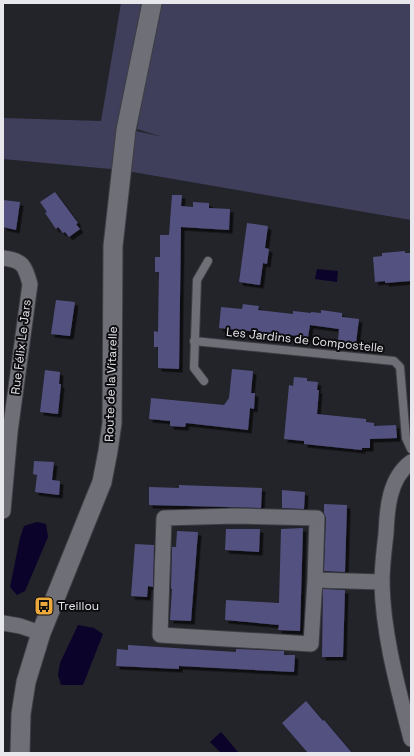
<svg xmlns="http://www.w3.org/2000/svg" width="414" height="756" viewBox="0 0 414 756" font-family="'Space Grotesk',sans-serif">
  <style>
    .green { fill: #3f3f5b }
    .water { fill: #0b032a }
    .building { fill: #525180; filter: url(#shadow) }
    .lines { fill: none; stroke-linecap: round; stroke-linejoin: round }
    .service-casing { stroke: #3d3d43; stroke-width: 10 }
    .minor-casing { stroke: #3d3d43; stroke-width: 17 }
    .tertiary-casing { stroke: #3d3d43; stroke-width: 21 }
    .service { stroke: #6e6f77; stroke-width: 8 }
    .minor { stroke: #6e6f77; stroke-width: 15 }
    .tertiary { stroke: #6e6f77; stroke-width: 19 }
    .labels { text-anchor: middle; stroke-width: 4; stroke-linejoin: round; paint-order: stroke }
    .street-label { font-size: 12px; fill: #e7e7ec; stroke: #0d0d10 }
    .poi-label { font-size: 12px; fill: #e7e7ec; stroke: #0d0d10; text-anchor: start }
  </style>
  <defs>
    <filter id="shadow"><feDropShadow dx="3.5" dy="3.5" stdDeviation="0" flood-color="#0009"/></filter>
  </defs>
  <rect width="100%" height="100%" fill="#23232a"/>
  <polygon class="green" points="121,3 144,3 126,129 159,136 137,129 160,3 411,3 411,220 121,170 3,159 3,118 101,121"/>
  <g class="water">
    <polygon points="317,269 338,271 337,282 315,279"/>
    <polygon points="37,522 46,524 48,537 25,591 17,595 10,587 20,538 24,526"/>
    <polygon points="78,625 94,628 103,634 83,685 61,685 58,675 60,663"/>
    <polygon points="221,732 238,752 237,753 221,753 210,742"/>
  </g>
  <g class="building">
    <polygon points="55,192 78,223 76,224 80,229 69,237 65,232 63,233 58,227 56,229 45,213 47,212 40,202"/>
    <polygon points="172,195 182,195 181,206 193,207 193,202 209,203 209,208 230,209 229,230 181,227 179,369 158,368 158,347 154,347 154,331 158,332 159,272 155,272 155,257 160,257 160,235 169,235"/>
    <polygon points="3,200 20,202 16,230 3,227"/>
    <polygon points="247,223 268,226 265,248 269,249 267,264 263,263 260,285 239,282"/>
    <polygon points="405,251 405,253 411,253 411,281 385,283 385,281 375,282 373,257 382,256 382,253"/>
    <polygon points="56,300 75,302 70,336 51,334"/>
    <polygon points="243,304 259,306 258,310 293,314 293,311 311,313 311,312 321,313 321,310 342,313 342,317 359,319 356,343 338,341 339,329 310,325 308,337 219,328 221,307 242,309"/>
    <polygon points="232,369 253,371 251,393 255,393 254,409 250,408 248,430 186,423 185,427 170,426 170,421 149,419 151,398 224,405 229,398"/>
    <polygon points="45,370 60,372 59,384 61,384 58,414 40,412"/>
    <polygon points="294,377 307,378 307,381 318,382 317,390 319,390 317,414 366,419 366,422 374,423 374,426 396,425 397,438 370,439 370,448 362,448 362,450 304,444 304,441 284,439 289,385 293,386"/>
    <polygon points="34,461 54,462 52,480 60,481 59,495 35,492 37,475 33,474"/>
    <polygon points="179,485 262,488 261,508 149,505 149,487 179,488"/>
    <polygon points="282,490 305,492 304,509 282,508"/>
    <polygon points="324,504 347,505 345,572 324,571 326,518 324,513"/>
    <polygon points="303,528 300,631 278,630 279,625 225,620 226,600 279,603 281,529"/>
    <polygon points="226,529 260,529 259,552 225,550"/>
    <polygon points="177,531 198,532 191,621 170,620 172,589 171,589 172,547 176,547"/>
    <polygon points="135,544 154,545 153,587 148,586 147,597 131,596"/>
    <polygon points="323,589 345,590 343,657 322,657"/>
    <polygon points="128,645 236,652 236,649 284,651 284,655 295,655 294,672 179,666 179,669 116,666 117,649 128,650"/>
    <polygon points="306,701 323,721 324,720 352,753 308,753 282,723"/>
  </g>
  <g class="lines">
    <g class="service-casing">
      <g id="service">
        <polyline points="194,341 394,361 400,367 406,438 411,449"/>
        <polyline points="204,381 194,368 197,280 208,261"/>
      </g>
    </g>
    <g class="minor-casing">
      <g id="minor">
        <path d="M3,258c20,2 22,8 27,26l-20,148 -7,79"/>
        <path d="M411,462c-22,16 -24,47 -25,72 -2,16 -4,33 -4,49 1,52 16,105 29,156"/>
        <polyline points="315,580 311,644 160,635 164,518 235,516 317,518 315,580 382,582"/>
        <polyline points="3,623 20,626 41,633"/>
      </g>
    </g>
    <g class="tertiary-casing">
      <polyline id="tertiary" points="20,753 21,714 26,682 41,633 102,482 108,451 112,423 113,246 126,130 152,3"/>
    </g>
    <use href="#service" class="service"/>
    <use href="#minor" class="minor"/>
    <use href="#tertiary" class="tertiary"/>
  </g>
  <defs>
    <g id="bus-square" transform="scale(1)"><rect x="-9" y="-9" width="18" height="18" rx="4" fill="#eda83b" stroke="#0d0d10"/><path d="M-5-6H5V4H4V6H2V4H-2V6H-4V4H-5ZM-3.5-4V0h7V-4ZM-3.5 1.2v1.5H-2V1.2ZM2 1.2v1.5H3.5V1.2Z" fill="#111"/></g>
  </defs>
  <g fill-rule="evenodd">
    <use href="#bus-square" x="44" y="606"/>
  </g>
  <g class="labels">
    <g class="street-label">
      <text transform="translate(305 340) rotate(6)" y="4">Les Jardins de Compostelle</text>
      <text transform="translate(21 347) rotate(-83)" y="4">Rue Félix Le Jars</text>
      <text transform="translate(111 384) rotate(-88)" y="4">Route de la Vitarelle</text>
    </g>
    <g class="poi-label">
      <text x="58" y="610">Treillou</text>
    </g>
  </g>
  <rect width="414" height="756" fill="none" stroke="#e7e7ec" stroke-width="8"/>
</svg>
